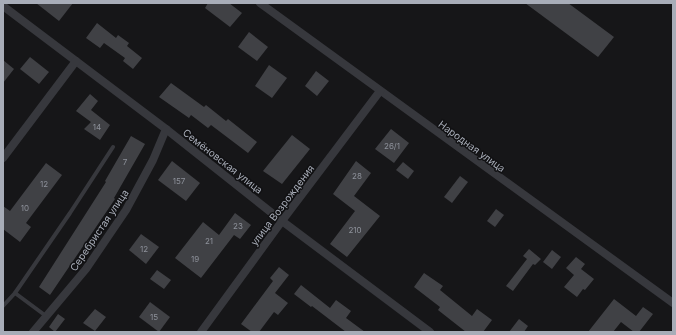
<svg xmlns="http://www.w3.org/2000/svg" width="676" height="335" viewBox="0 0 676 335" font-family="Inter,sans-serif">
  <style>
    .building { fill: #404145 }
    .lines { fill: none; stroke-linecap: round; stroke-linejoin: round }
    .service { stroke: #37383d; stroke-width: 4 }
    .minor { stroke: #37383d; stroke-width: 8 }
    .labels { text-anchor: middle; stroke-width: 3; stroke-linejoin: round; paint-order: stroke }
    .number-label { font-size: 8px; fill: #8e929b }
    .street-label { font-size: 10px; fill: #a8adb8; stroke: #111113 }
  </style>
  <rect width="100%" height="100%" fill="#161618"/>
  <g class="building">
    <polygon points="36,3 73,3 59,21"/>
    <polygon points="208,3 229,3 242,13 230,27 205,8"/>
    <polygon points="525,3 568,3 614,37 598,57"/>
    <polygon points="97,23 116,38 118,35 129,43 127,46 142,58 133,69 123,61 125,58 104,43 100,48 86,38"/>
    <polygon points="249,32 268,47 257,61 238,47"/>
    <polygon points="30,57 49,72 39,84 20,69"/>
    <polygon points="3,60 14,69 3,83"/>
    <polygon points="269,65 287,78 272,98 255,86"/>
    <polygon points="316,71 329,81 317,96 305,86"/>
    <polygon points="171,83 204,107 206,105 226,121 228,119 257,142 248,153 211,125 208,128 191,115 189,118 159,97"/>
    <polygon points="90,94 98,101 91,110 110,125 100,140 84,129 91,122 76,111"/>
    <polygon points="391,129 409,143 394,163 375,149"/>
    <polygon points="292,135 310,149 282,184 263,171"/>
    <polygon points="131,136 145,144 114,198 115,199 50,295 39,287 106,182 105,181"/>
    <polygon points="172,161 200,183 186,201 158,180"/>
    <polygon points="356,161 371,173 354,196 380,216 347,257 330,244 355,211 333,194"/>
    <polygon points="403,162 414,171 408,179 396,170"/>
    <polygon points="46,163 62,175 26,223 31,227 20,242 3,229 3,206 10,211"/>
    <polygon points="460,176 468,182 452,203 444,197"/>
    <polygon points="496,209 504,215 495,227 487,221"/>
    <polygon points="235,213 251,225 240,239 234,235 201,278 175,258 203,222 219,235"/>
    <polygon points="141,234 159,247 146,264 129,250"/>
    <polygon points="529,249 541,259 535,265 533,264 513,291 506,286 527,259 523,256"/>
    <polygon points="552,250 561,257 552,269 543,262"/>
    <polygon points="576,257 585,264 581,269 594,279 585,290 583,289 577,297 564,287 574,275 566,268"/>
    <polygon points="279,267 289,275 275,293 288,303 278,315 274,312 259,332 252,332 241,324 273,281 270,278"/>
    <polygon points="157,270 171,280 164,289 150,279"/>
    <polygon points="424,273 443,286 440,290 472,316 477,309 492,320 483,332 466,332 438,310 440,307 414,287"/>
    <polygon points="301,285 330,308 336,300 351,311 346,318 365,332 346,332 312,306 311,307 294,294"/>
    <polygon points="614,299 636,316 643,307 653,314 639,332 634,332 621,322 613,332 588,332"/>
    <polygon points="150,302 170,317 159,332 139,317"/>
    <polygon points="95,309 106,317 95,331 83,323"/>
    <polygon points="58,314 65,319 55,332 49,327"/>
    <polygon points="519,319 528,326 524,332 509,332"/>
  </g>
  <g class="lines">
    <g class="service">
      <polyline points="15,293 46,316"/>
      <polyline points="3,306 15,293 70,213 113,147"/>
    </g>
    <g class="minor">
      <polyline points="260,3 673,303"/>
      <polyline points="3,6 166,129 282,221 430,332"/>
      <polyline points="3,158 76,61"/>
      <polyline points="33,332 86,269 126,210 153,160 166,129"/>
      <polyline points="201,332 282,221 380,91"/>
    </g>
  </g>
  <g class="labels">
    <g class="number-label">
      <text x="97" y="130">14</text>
      <text x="392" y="149">26/1</text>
      <text x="125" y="165">7</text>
      <text x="357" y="179">28</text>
      <text x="179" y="184">157</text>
      <text x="44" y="187">12</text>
      <text x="25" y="211">10</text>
      <text x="238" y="229">23</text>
      <text x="355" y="233">210</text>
      <text x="209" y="244">21</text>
      <text x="144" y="252">12</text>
      <text x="195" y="262">19</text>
      <text x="154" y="320">15</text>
    </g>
    <g class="street-label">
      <text transform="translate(472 146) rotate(36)" y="4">Народная улица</text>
      <text transform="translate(223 161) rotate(38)" y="4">Семёновская улица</text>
      <text transform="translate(282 205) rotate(-53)" y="4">улица Возрождения</text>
      <text transform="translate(99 230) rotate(-56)" y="4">Серебристая улица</text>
    </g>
  </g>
  <rect width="676" height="335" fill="none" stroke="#a8adb8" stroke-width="8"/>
</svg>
